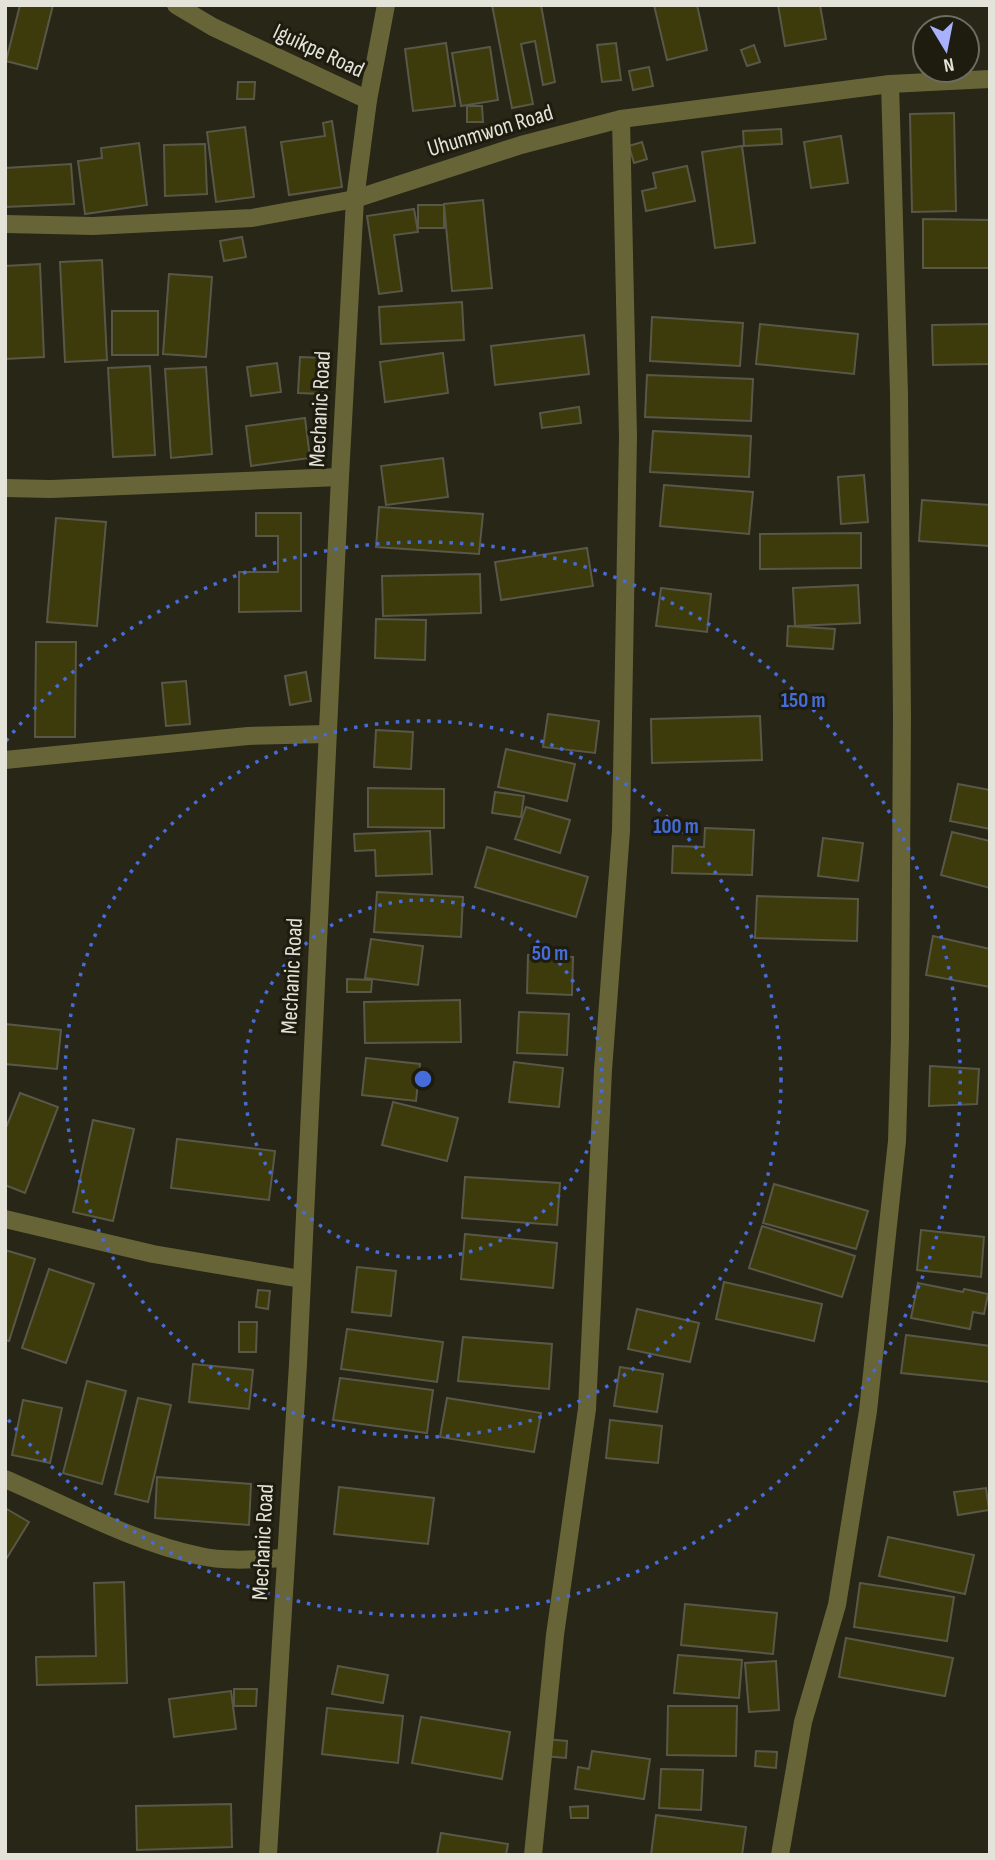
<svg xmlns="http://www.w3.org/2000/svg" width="995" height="1860" viewBox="0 0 995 1860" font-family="'Sofia Sans Condensed',sans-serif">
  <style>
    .building { fill: #3d3a0b; stroke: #595848; stroke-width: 2 }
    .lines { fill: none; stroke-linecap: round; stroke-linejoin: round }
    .street { stroke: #676438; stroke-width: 18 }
    .ring { fill: none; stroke: #456cd8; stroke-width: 3.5; stroke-dasharray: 3.5 7 }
    .labels { text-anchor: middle; stroke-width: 6; stroke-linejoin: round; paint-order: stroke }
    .street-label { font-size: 23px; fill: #e4e3da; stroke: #1d1c0e }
    .centre { fill: #456cd8; stroke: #1d1c0e; stroke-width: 3.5 }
    .ring-label { font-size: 21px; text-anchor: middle; font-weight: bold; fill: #456cd8; stroke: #1d1c0e; stroke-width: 6; stroke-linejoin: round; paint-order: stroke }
  </style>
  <rect width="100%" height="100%" fill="#272617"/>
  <g class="building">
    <polygon points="20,5 53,5 37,69 6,61"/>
    <polygon points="492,5 541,5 555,82 543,85 535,41 521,44 533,104 512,108"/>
    <polygon points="654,5 697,5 707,50 667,60"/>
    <polygon points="778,5 820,5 826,39 785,46"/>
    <polygon points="446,43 455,106 413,111 405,49"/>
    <polygon points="616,43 621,80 602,82 597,45"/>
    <polygon points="754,45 760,62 747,66 741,50"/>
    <polygon points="490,47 498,100 461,106 452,53"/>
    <polygon points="649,67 653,86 633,90 629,71"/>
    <polygon points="238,82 255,82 254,99 237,99"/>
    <polygon points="467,106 482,106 483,122 467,122"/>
    <polygon points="954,113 956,211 912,212 910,114"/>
    <polygon points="332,121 342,187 289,195 281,142 325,136 323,123"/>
    <polygon points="245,127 254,197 216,202 207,132"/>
    <polygon points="781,129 782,144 744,146 743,131"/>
    <polygon points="841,136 848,183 811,188 804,142"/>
    <polygon points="642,142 647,159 634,163 629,146"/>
    <polygon points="139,143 147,205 85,214 78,161 102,158 101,148"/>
    <polygon points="205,144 207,194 165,196 164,145"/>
    <polygon points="742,146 755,243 715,248 702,152"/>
    <polygon points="71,164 74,204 5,207 5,168"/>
    <polygon points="687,166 695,201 646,211 642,191 656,188 653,173"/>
    <polygon points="483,200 492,288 452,291 444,204"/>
    <rect x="418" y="205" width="26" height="23"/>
    <polygon points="414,209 418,232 394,235 402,291 379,294 367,216"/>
    <polygon points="923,219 990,220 990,268 923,268"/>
    <polygon points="242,237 246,257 224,261 220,241"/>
    <polygon points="102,260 107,360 65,362 60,262"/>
    <polygon points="40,264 44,357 5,359 5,266"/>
    <polygon points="169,274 212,277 206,357 163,354"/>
    <polygon points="462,302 464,340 381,344 379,307"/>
    <rect x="112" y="311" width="46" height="44"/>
    <polygon points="652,317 743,323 740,366 650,361"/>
    <polygon points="760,324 858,334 854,374 756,364"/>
    <polygon points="990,324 990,364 933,365 932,325"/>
    <polygon points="584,335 589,374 495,385 491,346"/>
    <polygon points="443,353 448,393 385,402 380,362"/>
    <polygon points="300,357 325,358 323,394 298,393"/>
    <polygon points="277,363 281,392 251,396 247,367"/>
    <polygon points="150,366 155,455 113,457 108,368"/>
    <polygon points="206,367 212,454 171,458 165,369"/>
    <polygon points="647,375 753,379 751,421 645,417"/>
    <polygon points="579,407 581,423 542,428 540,413"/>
    <polygon points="305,418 310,458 251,466 246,426"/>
    <polygon points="653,431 751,436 749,477 650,472"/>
    <polygon points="443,458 448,497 386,505 381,466"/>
    <polygon points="864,475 868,522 841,524 838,477"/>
    <polygon points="664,485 753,492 749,534 660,526"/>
    <polygon points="922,500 990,505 990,546 919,541"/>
    <polygon points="379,507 483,514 479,554 376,547"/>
    <polygon points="256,513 301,513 301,611 239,612 239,572 278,572 278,536 256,536"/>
    <polygon points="56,518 106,522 97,626 47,622"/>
    <polygon points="861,533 861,568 760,569 760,534"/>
    <polygon points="587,548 593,586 501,600 495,562"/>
    <polygon points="480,574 481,613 383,616 382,576"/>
    <polygon points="858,585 860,623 795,626 793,588"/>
    <polygon points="661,588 711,594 707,632 656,626"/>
    <polygon points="376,619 426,620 425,660 375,658"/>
    <polygon points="788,626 835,629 833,649 787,646"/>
    <polygon points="36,642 76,642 75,737 35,737"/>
    <polygon points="306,672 311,701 290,705 285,676"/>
    <polygon points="186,681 190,724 166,726 162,683"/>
    <polygon points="548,714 599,721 595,753 543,747"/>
    <polygon points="760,716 762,760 652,763 651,719"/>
    <polygon points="376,730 413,732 411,769 374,767"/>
    <polygon points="506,749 575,764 567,801 498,787"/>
    <polygon points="958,784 990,790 990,829 950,821"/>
    <polygon points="368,788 444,789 444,828 368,827"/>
    <polygon points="495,792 524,796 521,817 492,813"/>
    <polygon points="526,807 570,820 560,853 515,839"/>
    <polygon points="705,828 754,830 752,875 672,873 673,846 704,847"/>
    <polygon points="430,831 432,874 376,876 375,850 355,851 354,834"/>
    <polygon points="952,832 990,841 990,888 941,875"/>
    <polygon points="823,838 863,843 858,881 818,876"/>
    <polygon points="487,847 588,877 576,917 475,887"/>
    <polygon points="377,892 463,897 461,937 374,932"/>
    <polygon points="757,896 858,899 857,941 755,938"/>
    <polygon points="933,936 990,949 990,987 926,975"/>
    <polygon points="371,939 423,946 418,985 365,978"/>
    <polygon points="528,955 573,957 572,995 527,993"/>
    <polygon points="347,979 372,980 371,992 347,992"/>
    <polygon points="460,1000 461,1042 365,1043 364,1002"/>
    <polygon points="519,1012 569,1014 567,1055 517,1053"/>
    <polygon points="5,1024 61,1030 57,1069 5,1064"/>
    <polygon points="366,1058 420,1064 416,1101 362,1095"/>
    <polygon points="514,1062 563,1068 559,1107 509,1102"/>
    <polygon points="930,1066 979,1069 977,1104 929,1106"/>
    <polygon points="20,1093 58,1107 25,1193 5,1185 5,1130"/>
    <polygon points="393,1102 458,1118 447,1161 382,1145"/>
    <polygon points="93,1120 134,1129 113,1221 73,1212"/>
    <polygon points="177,1139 275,1151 269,1200 171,1188"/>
    <polygon points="465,1177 560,1183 557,1225 462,1218"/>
    <polygon points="774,1184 868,1211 856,1249 763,1223"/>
    <polygon points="762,1226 855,1256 842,1297 749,1268"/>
    <polygon points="921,1230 984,1237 981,1277 917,1270"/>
    <polygon points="465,1234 557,1243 553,1288 461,1279"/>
    <polygon points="5,1250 35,1259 9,1341 5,1340"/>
    <polygon points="357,1267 396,1271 391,1316 352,1312"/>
    <polygon points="49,1269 94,1284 66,1363 22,1348"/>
    <polygon points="724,1282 822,1304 814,1341 716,1319"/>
    <polygon points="918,1283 963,1292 964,1289 988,1294 984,1314 973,1312 970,1329 911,1318"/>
    <polygon points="258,1290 270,1291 268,1309 256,1307"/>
    <polygon points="637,1309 699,1323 690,1362 628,1349"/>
    <polygon points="239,1322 257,1322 256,1352 239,1352"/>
    <polygon points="347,1329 443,1342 437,1382 341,1369"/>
    <polygon points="906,1335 990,1346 990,1382 901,1373"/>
    <polygon points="463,1337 552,1344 549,1389 458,1381"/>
    <polygon points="193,1364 253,1370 249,1409 189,1402"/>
    <polygon points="620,1367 663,1374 657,1412 614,1406"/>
    <polygon points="340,1378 433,1390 427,1433 333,1420"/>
    <polygon points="87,1381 126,1391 102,1484 63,1473"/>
    <polygon points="138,1398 171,1405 148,1502 115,1494"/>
    <polygon points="447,1398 541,1413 534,1452 440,1437"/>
    <polygon points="23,1400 62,1408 50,1463 12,1455"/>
    <polygon points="610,1420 662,1426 658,1463 606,1458"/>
    <polygon points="157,1477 251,1484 249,1525 155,1518"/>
    <polygon points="339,1487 434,1498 428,1544 334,1534"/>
    <polygon points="986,1488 989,1510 958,1515 954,1492"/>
    <polygon points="5,1508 29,1522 5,1561"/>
    <polygon points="888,1537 974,1555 965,1594 879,1576"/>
    <polygon points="124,1582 127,1683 37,1685 36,1657 96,1656 94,1583"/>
    <polygon points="860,1583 954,1597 947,1641 854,1627"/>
    <polygon points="685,1604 777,1613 773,1654 681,1645"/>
    <polygon points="846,1638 953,1658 945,1696 839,1677"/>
    <polygon points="678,1655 742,1660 739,1698 674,1693"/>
    <polygon points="776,1661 779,1710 749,1712 745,1663"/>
    <polygon points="338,1666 388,1675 383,1703 332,1694"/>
    <polygon points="234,1689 257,1689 256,1706 234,1706"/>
    <polygon points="231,1691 236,1729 174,1737 169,1699"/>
    <polygon points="668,1706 737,1706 736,1756 667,1755"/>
    <polygon points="327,1708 403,1716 398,1763 322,1754"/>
    <polygon points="421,1717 510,1732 502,1779 412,1763"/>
    <polygon points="545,1739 567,1741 566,1758 543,1756"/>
    <polygon points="592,1751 650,1759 644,1799 575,1789 578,1767 589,1769"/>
    <polygon points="756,1751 777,1752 776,1768 755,1766"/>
    <polygon points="661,1769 703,1770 701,1810 659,1808"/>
    <polygon points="231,1804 232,1847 137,1850 136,1806"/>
    <polygon points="588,1806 588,1818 571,1818 570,1807"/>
    <polygon points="656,1815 746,1827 742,1855 651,1855"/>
    <polygon points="441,1833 508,1844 506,1855 437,1855"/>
  </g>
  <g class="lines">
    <g class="street">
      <polyline points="176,5 213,27 368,100"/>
      <polyline points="5,224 93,226 252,218 355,199 521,145 621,119 890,84 990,79"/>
      <polyline points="5,488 51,489 340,477"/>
      <polyline points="5,760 248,736 327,734"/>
      <polyline points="5,1219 153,1254 301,1279"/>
      <path d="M5,1479c61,26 130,64 195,77 28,6 57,3 86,2"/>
      <polyline points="268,1855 298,1364 340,477 355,199 368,100 386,5"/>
      <polyline points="533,1855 555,1635 587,1409 603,1070 621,831 628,436 621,119"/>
      <polyline points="780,1855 803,1722 837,1605 868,1411 897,1141 900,1038 902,716 899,393 890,84"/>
    </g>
  </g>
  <g class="ring">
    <circle cx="423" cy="1079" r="179"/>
    <circle cx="423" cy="1079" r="358"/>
    <path d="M6 741A537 537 0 1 1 6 1417"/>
  </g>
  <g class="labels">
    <g class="street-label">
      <text transform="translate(319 50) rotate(25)" y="8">Iguikpe Road</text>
      <text transform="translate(490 130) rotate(-17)" y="8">Uhunmwon Road</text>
      <text transform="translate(319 409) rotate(-87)" y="8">Mechanic Road</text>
      <text transform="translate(291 976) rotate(-87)" y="8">Mechanic Road</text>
      <text transform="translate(262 1542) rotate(-87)" y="8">Mechanic Road</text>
    </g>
  </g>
  <circle cx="423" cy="1079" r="10" class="centre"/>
  <g class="ring-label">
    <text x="803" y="707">150 m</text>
    <text x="676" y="833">100 m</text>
    <text x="550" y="960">50 m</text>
  </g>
  <rect width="995" height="1860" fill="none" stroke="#e4e3da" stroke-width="14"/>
  <g transform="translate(946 49) rotate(170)"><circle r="33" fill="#1d1c0e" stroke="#6d6c60" stroke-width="2"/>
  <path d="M0-5L12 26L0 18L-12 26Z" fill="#a7b1fc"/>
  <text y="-10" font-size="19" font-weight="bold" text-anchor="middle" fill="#e4e3da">N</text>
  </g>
</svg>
